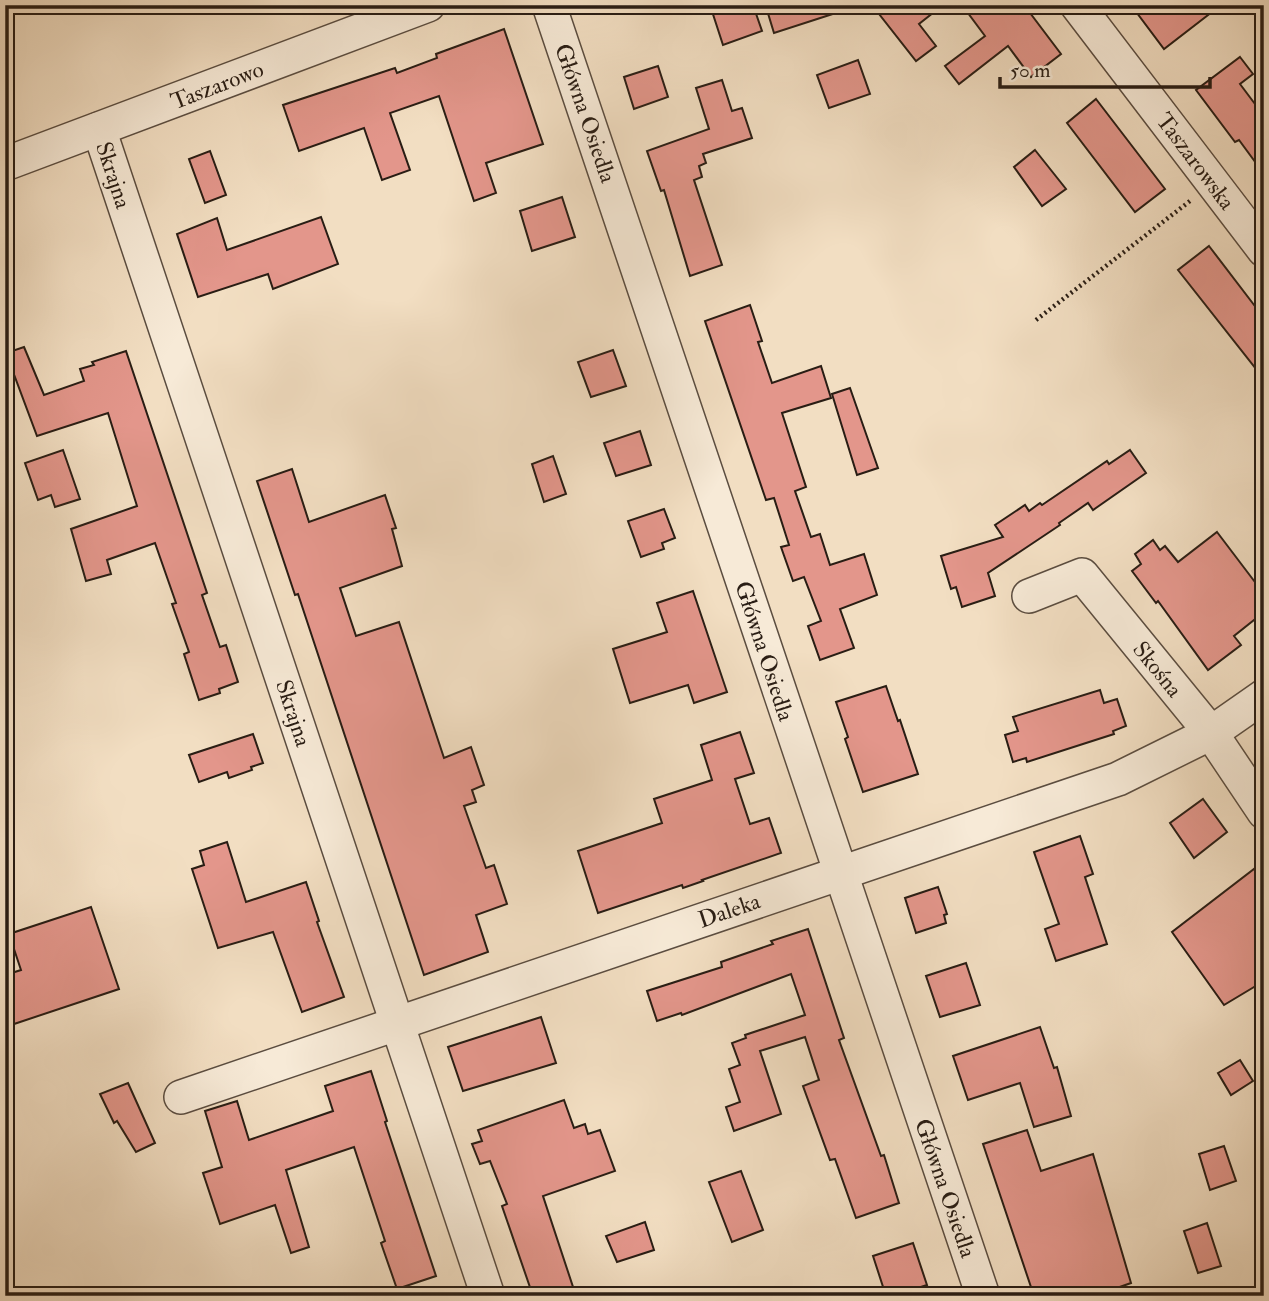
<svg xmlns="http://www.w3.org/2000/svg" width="1269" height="1301" viewBox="0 0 1269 1301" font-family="'IM FELL Double Pica',serif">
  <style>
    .building { fill: #e3968b; stroke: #291d14; stroke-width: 2 }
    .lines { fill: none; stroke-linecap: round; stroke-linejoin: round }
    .minor-casing { stroke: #5b4d40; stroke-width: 36 }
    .path { stroke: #291d14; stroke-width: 4.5; stroke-dasharray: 2 3.5; stroke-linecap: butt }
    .minor { stroke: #f7ead7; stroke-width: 33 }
    .labels { text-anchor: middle; stroke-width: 5; stroke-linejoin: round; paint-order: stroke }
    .street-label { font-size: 23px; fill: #291d14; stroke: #f7ead7 }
  </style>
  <rect width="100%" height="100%" fill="#f2dec2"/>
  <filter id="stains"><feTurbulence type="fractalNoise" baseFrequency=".00286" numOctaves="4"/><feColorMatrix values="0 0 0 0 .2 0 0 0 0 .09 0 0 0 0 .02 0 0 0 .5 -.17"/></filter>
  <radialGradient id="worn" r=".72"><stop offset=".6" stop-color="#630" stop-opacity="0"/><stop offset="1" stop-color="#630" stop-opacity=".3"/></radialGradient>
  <g class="building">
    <polygon points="710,5 753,5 762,31 723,45"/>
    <polygon points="781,5 844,5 845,10 774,33 767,10"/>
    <polygon points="872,5 943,5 919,24 936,46 916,61"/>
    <polygon points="962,5 1024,5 1061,54 1031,77 1008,46 959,84 945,66 985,36"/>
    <polygon points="1131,5 1221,5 1164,49"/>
    <polygon points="504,29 543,144 486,163 496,193 474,201 439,96 390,113 410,170 382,180 364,128 299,151 283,105 395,68 397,73 437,58 436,54"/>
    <polygon points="1240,57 1253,74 1240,84 1264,116 1264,174 1239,140 1235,142 1196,90"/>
    <polygon points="858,60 870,94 829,108 817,75"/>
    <polygon points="658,66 668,97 634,109 624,77"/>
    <polygon points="722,80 732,111 742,108 752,138 703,154 706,163 699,166 702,177 694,180 722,265 690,276 664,190 661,191 647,151 709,129 696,88"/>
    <polygon points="1096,99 1165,189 1135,212 1067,123"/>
    <polygon points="1035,150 1066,189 1042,206 1014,167"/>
    <polygon points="210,151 226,195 205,203 189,159"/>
    <polygon points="562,197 575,237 532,251 520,211"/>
    <polygon points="321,217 338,264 273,289 268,274 198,297 177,234 217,218 227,250"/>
    <polygon points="1209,246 1264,318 1264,379 1178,270"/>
    <polygon points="750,305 762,341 758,342 772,383 821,366 831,398 782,413 806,487 795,491 811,537 820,534 830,565 864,554 877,595 840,609 854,648 820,660 808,626 821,621 804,577 793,581 781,547 789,545 774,498 766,500 705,321"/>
    <polygon points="24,347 44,395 84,381 80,369 94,365 92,362 126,351 207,593 202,595 220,647 226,645 238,682 219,689 220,693 199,700 184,654 189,652 172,604 176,603 155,543 107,560 111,574 86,581 71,529 137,506 108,413 37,436 6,353"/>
    <polygon points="613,350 626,386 591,397 578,362"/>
    <polygon points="850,388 878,468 857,475 832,394"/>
    <polygon points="640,431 651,465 616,476 604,443"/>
    <polygon points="63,450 80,499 55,507 51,495 38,500 25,463"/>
    <polygon points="1130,450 1146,473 1093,510 1088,503 1059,523 1060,525 988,573 995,596 962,607 956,587 951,589 941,556 1003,537 995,525 1025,505 1029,511 1040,503 1042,505 1107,461 1109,464"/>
    <polygon points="553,456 566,494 544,502 532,464"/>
    <polygon points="292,469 309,522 385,495 396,528 392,529 402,566 340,588 356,636 399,622 444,758 471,747 484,785 472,790 476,802 464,806 486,868 494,865 507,904 476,915 488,952 424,975 298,594 295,595 257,481"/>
    <polygon points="664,509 675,538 662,543 664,549 641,557 628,521"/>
    <polygon points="1217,532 1264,594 1264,612 1234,636 1241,645 1208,670 1158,601 1156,603 1132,571 1141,564 1135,554 1153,540 1160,550 1165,546 1178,562"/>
    <polygon points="693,591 727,692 694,703 688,685 630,703 613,649 667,632 657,603"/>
    <polygon points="886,686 898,721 900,720 918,774 863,792 845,739 848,737 836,702"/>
    <polygon points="1100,690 1104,703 1117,699 1126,726 1113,731 1114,734 1027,762 1026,758 1013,762 1005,735 1018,731 1013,717"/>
    <polygon points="740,732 754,773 735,779 750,824 769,818 781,853 702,880 703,881 683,888 682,885 598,913 578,851 662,823 654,799 712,780 701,745"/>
    <polygon points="253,734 263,763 251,767 252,770 229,778 227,772 199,782 189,755"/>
    <polygon points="1203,799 1227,832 1194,858 1170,823"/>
    <polygon points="1080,836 1093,874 1085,877 1107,944 1056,961 1045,929 1059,924 1034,852"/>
    <polygon points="227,842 246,902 306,882 319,921 317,922 344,997 302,1012 273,932 218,948 192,869 204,865 200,851"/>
    <polygon points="1254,869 1264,882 1264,981 1224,1005 1172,932"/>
    <polygon points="938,887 947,914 944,915 946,923 916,933 905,898"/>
    <polygon points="91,907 119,989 5,1027 5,975 21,970 9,934"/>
    <polygon points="808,929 844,1038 839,1040 881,1156 884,1155 899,1203 856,1218 835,1159 830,1160 803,1086 819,1080 805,1037 760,1051 781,1114 734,1131 726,1107 740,1102 729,1069 740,1065 732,1043 746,1038 745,1035 805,1015 791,974 682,1015 681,1013 657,1021 647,991 722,967 721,962 773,944 771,941"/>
    <polygon points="966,963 980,1005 940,1017 926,976"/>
    <polygon points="541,1017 556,1063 463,1091 448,1047"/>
    <polygon points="1040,1027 1054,1068 1057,1067 1071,1116 1034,1127 1020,1083 968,1100 953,1056"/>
    <polygon points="1240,1060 1253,1081 1231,1095 1218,1073"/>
    <polygon points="371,1071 387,1121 385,1122 436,1276 397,1289 381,1243 385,1241 354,1147 286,1170 309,1247 291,1253 275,1205 220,1224 203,1173 222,1167 205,1111 237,1101 249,1140 333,1111 325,1086"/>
    <polygon points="128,1083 155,1143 136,1152 117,1121 114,1123 100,1094"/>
    <polygon points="564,1100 574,1128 585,1124 588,1134 600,1130 615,1171 543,1196 576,1296 533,1296 502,1206 507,1204 490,1161 480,1164 472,1144 482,1141 478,1130"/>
    <polygon points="1027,1130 1041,1171 1093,1154 1131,1283 1094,1296 1034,1296 983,1144"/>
    <polygon points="1224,1146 1236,1181 1210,1190 1199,1154"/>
    <polygon points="741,1171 763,1230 732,1242 709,1182"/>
    <polygon points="645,1222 654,1250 617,1262 606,1236"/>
    <polygon points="1207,1223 1221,1266 1198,1273 1184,1231"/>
    <polygon points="913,1243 927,1285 893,1296 886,1296 873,1256"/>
  </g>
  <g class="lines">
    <g class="minor-casing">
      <g id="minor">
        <polyline points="549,5 983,1296"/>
        <polyline points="1077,5 1264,250"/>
        <polyline points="99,129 488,1296"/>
        <polyline points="5,164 428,5"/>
        <polyline points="1029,596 1082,575 1211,733 1264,812"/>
        <polyline points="181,1097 1118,779 1211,733 1264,696"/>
      </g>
    </g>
    <polyline class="path" points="1036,320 1190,201"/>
    <use href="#minor" class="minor"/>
  </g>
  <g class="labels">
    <g class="street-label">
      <text transform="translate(217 85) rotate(-21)" y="8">Taszarowo</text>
      <text transform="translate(586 113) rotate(71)" y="8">Główna Osiedla</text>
      <text transform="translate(1196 161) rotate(53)" y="8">Taszarowska</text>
      <text transform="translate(114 175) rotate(72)" y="8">Skrajna</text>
      <text transform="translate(765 651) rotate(72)" y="8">Główna Osiedla</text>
      <text transform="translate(1158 669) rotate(51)" y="8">Skośna</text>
      <text transform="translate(294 713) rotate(72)" y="8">Skrajna</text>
      <text transform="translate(729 910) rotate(-19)" y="8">Daleka</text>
      <text transform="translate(946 1188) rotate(71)" y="8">Główna Osiedla</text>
    </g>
  </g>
  <rect width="1269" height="1301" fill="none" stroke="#f2dec2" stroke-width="28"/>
  <rect x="7" y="7" width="1255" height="1287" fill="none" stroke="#291d14" stroke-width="3.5"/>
  <rect x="14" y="14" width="1241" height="1273" fill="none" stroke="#291d14" stroke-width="2"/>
  <path d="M1000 77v10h210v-10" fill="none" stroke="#291d14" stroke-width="3.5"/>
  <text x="1010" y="77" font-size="21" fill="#291d14" stroke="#f7ead7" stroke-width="5" paint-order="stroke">50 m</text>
  <rect width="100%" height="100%" filter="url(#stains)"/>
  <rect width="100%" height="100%" fill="url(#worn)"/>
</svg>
